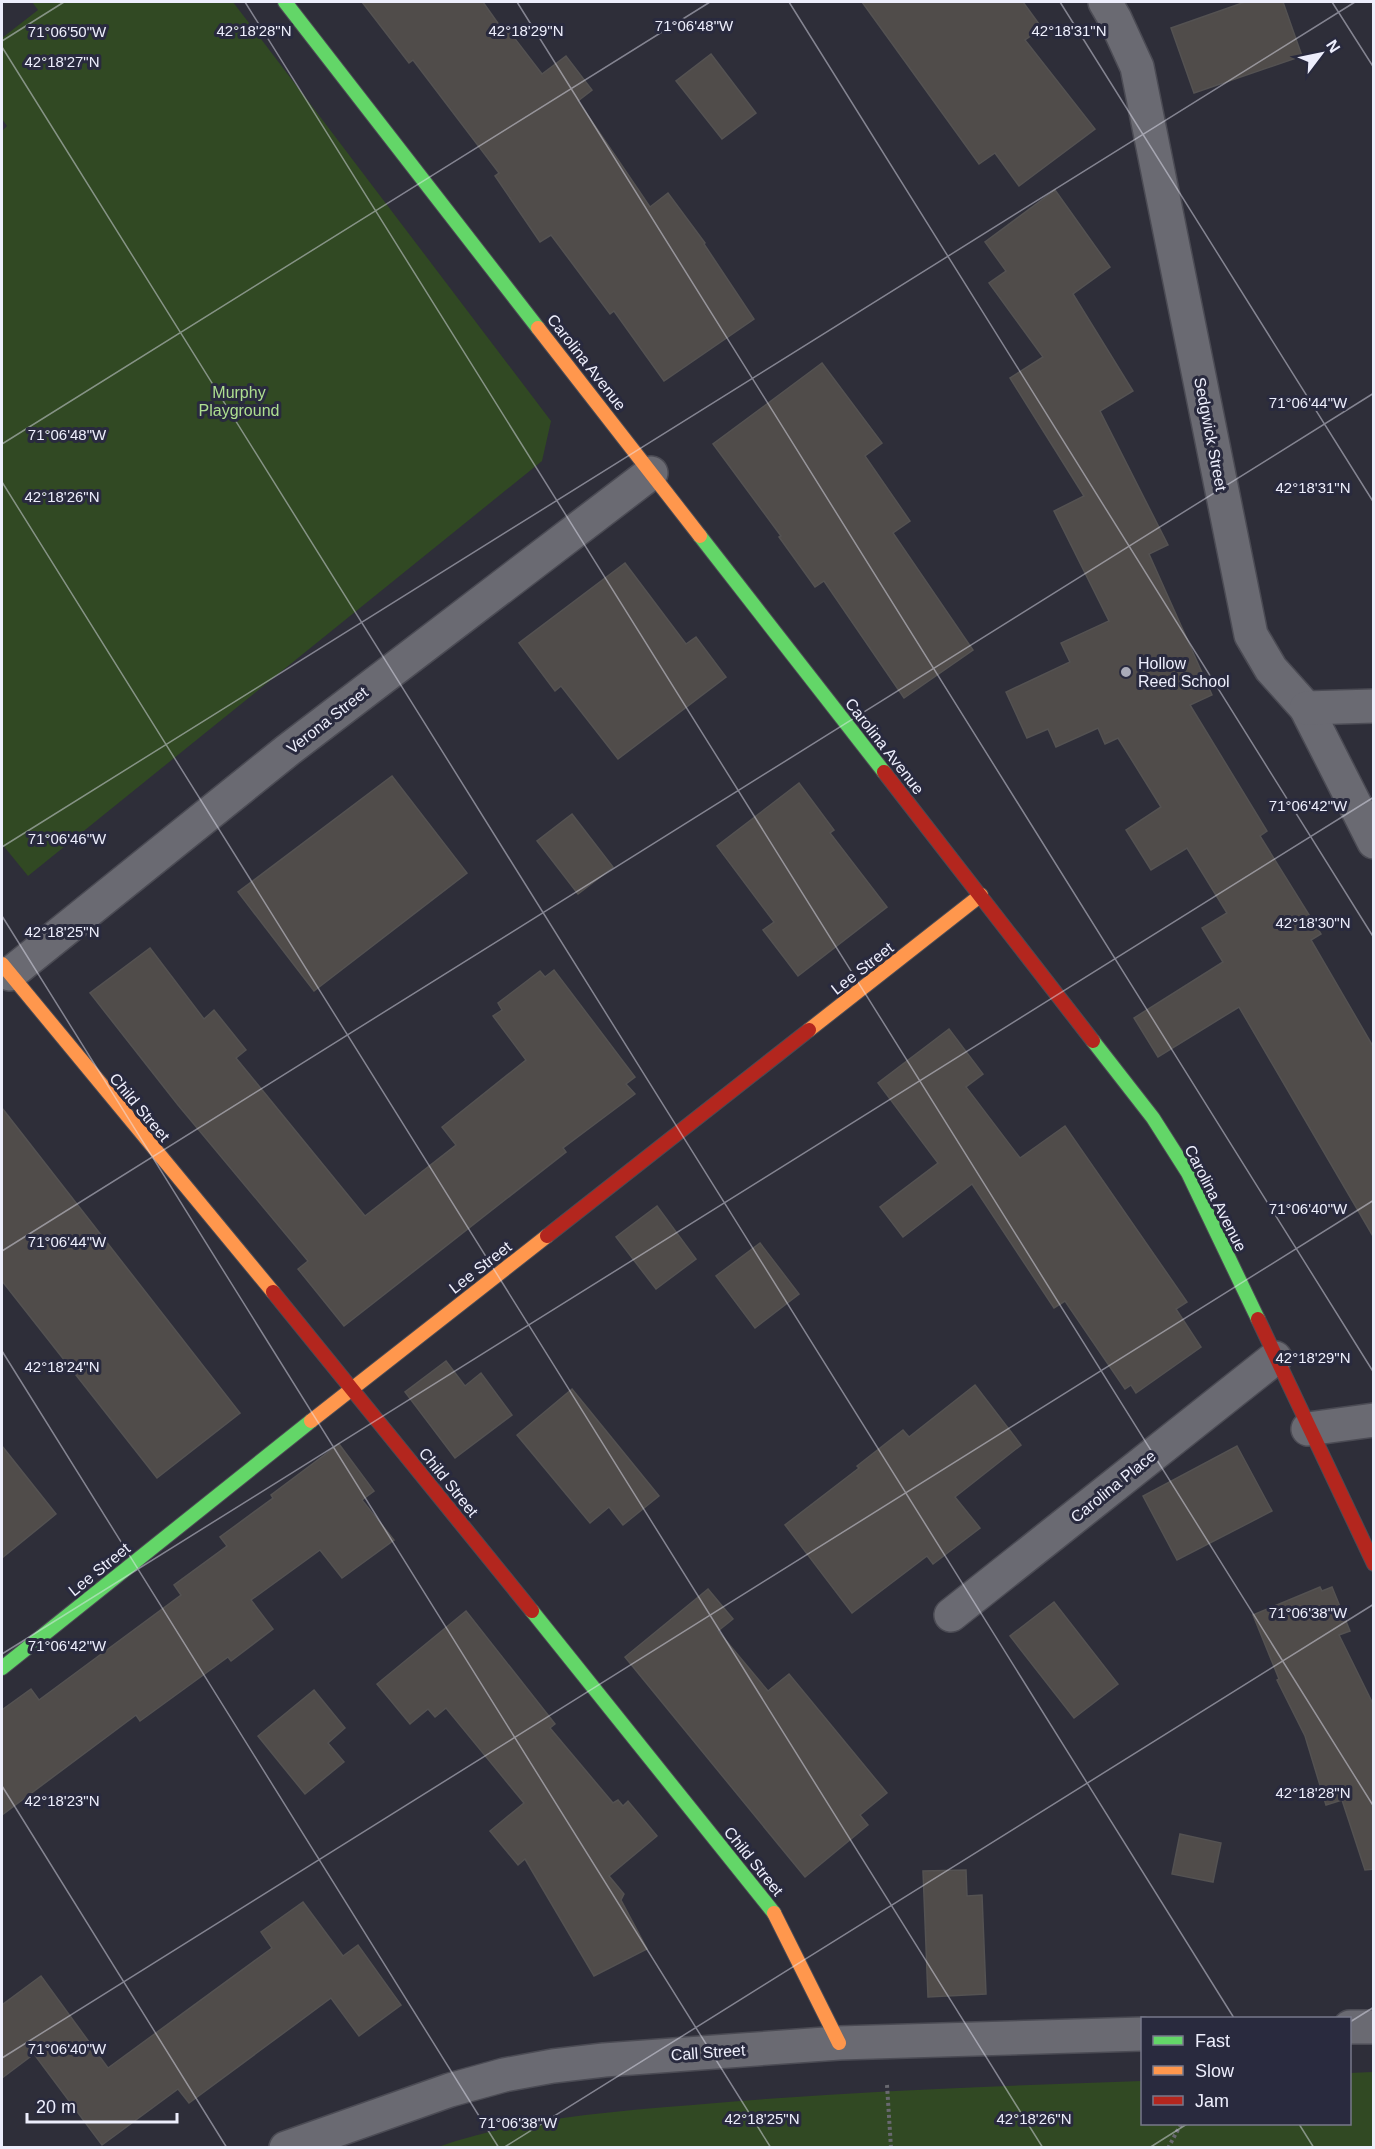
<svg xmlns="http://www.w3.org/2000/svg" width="1375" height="2149" viewBox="0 0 1375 2149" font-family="Helvetica,sans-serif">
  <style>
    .green { fill: #314923 }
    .building { fill: #504c4a; stroke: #545252; stroke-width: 1.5 }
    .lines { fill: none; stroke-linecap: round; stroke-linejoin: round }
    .street-casing { stroke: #4b4b54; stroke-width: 36 }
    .fast-casing { stroke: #4b4b54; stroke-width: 16 }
    .slow-casing { stroke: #4b4b54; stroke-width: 16 }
    .jam-casing { stroke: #4b4b54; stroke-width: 16 }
    .path { stroke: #696970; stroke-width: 4; stroke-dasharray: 3 3; stroke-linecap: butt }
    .street { stroke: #6a6a72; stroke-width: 33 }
    .fast { stroke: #63d668; stroke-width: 14 }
    .slow { stroke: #ff974d; stroke-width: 14 }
    .jam { stroke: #b3261e; stroke-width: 14 }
    .ticks { fill: none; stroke: #edeefc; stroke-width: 1.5; stroke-opacity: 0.45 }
    .poi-dot { fill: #aaabb8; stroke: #292a3e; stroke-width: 2 }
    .labels { text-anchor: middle; stroke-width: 6; stroke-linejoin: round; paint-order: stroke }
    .street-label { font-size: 16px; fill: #edeefc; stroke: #292a3e }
    .park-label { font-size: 16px; fill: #aedf90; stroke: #292a3e }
    .poi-label { font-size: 16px; fill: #edeefc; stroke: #292a3e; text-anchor: start }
    .ticks-label { font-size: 15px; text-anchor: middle; fill: #edeefc; stroke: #292a3e; stroke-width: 6; stroke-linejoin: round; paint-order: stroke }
  </style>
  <rect width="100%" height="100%" fill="#2e2e39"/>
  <g class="green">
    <polygon points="32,2 233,2 551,421 542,461 28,876 2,844 2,131 7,126 2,119 2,38 38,10"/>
    <path d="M1373,2072v75h-935c90,-31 184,-36 278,-44 142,-12 284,-17 426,-22v43h208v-51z"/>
  </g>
  <g class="building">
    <polygon points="362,2 483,2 502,29 506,27 542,74 566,56 592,90 578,101 650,207 668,193 705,243 704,244 754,319 664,381 614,311 610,314 551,235 540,242 495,176 499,173 413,60 409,63"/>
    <polygon points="862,2 1023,2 1042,28 1025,40 1095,129 1019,186 995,153 979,164"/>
    <polygon points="1245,2 1283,2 1302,56 1194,93 1171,28"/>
    <polygon points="711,54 756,113 722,139 676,81"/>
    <polygon points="1055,190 1110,267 1073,294 1133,391 1100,411 1168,545 1149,554 1212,695 1190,705 1267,831 1260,836 1321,934 1311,940 1374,1048 1374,1238 1239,1007 1158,1057 1134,1018 1223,962 1202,928 1227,913 1187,848 1151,870 1126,830 1161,807 1118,738 1105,744 1098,728 1056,747 1048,729 1027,738 1006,692 1070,662 1061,643 1109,621 1054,511 1084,496 1010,378 1043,357 989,283 1006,271 985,242"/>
    <polygon points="822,363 882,443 865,456 910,521 893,533 973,650 904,698 824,581 815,587 779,537 781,536 713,444"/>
    <polygon points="625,563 686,644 696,637 726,677 618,759 561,686 555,691 519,643"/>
    <polygon points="392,776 467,873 314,991 238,892"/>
    <polygon points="799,783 834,830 830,833 887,907 798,976 763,930 774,922 717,846"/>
    <polygon points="572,814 613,867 578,894 537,841"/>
    <polygon points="150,948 204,1019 214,1010 246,1050 236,1058 365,1216 456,1145 442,1127 526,1060 493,1016 502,1010 498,1003 540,971 545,977 554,970 635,1077 626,1084 635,1094 563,1148 566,1152 344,1326 298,1269 308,1261 178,1105 90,993"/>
    <polygon points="949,1029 983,1074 966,1087 1020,1158 1065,1126 1187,1302 1176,1309 1201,1347 1136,1393 1131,1385 1125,1389 1065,1301 1054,1308 972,1184 903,1237 880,1207 938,1163 878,1083"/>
    <polygon points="2,1108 240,1413 157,1478 2,1281"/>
    <polygon points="657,1206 696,1259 656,1289 616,1237"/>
    <polygon points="760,1243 799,1294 755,1328 716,1276"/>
    <polygon points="446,1361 465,1386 481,1373 512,1415 455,1458 405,1392"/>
    <polygon points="975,1385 1021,1445 955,1497 980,1528 933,1564 927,1556 852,1613 785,1525 859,1468 857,1466 903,1430 909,1437"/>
    <polygon points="572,1389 659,1496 623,1525 609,1507 590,1523 517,1435"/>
    <polygon points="339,1444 374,1491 362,1500 394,1540 342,1578 320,1550 251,1600 273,1629 231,1661 228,1657 140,1721 136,1715 2,1815 2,1710 31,1689 39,1700 181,1595 174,1585 227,1546 220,1537 273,1498 271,1495"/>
    <polygon points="2,1446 56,1514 2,1558"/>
    <polygon points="1237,1446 1272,1511 1177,1560 1143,1496"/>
    <polygon points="1320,1587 1322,1591 1332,1587 1350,1631 1339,1635 1374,1706 1374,1869 1365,1870 1342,1800 1326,1805 1305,1736 1277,1680 1279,1679 1253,1615"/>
    <polygon points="708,1589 733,1619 718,1631 768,1691 789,1674 887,1793 860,1815 868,1825 805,1877 625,1657"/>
    <polygon points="1054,1602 1118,1684 1074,1718 1010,1636"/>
    <polygon points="466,1611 555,1724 550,1728 613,1803 618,1800 623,1806 628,1801 657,1836 609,1876 624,1894 621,1900 647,1949 594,1976 525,1859 518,1865 490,1831 524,1803 446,1708 435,1717 428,1709 410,1724 377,1684"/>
    <polygon points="314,1690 345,1728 328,1743 344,1762 305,1794 258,1736"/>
    <polygon points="1180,1834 1221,1843 1213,1882 1172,1874"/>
    <polygon points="966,1870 967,1896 982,1895 986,1994 928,1997 923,1871"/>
    <polygon points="303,1902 343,1956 358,1945 401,2005 359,2036 331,1998 189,2103 178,2089 102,2145 34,2054 2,2078 2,2005 41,1976 108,2068 272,1948 261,1932"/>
  </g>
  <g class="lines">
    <g class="street-casing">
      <g id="street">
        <polyline points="1105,2 1115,19 1137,67 1251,635 1271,669 1306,708 1374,842"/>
        <polyline points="1306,708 1374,706"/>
        <polyline points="10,974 288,750 651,473"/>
        <polyline points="1308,1429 1374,1420"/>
        <polyline points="951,1615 1275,1358"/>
        <polyline points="1350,2027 1374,2027"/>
        <polyline points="286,2148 450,2090 504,2075 553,2066 604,2060 839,2043 1142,2034"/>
      </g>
    </g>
    <g class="fast-casing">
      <g id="fast">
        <polyline points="285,2 538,328"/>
        <polyline points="700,536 884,772"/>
        <polyline points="1093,1041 1153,1118 1188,1173 1258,1319"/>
        <polyline points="532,1611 774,1913"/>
        <polyline points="2,1668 311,1421"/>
      </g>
    </g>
    <g class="slow-casing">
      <g id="slow">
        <polyline points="538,328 700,536"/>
        <polyline points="2,964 273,1292"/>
        <polyline points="809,1030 981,895"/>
        <polyline points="311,1421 547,1236"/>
        <polyline points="774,1913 839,2043"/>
      </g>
    </g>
    <g class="jam-casing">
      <g id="jam">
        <polyline points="884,772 1093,1041"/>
        <polyline points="547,1236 809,1030"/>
        <polyline points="273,1292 532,1611"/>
        <polyline points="1258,1319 1374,1564"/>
      </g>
    </g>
    <g class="path">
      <polyline points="887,2085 891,2148"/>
      <polyline points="1168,2148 1181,2124"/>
    </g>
    <use href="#street" class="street"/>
    <use href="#fast" class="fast"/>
    <use href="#slow" class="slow"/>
    <use href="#jam" class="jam"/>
  </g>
  <path class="ticks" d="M245,2l1129,1805M517,2l857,1371M789,2l585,936M1060,2l314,501M1332,2l42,66M2,41l62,-39M2,47l1232,1971M2,444l708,-442M2,482l1041,1666M2,847l1353,-845M2,916l769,1232M2,1251l1372,-858M2,1351l497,797M2,1654l1372,-857M2,1786l225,362M1350,2022l24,-15M2,2058l1372,-858M1299,2124l15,24M503,2148l871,-544M1149,2148l38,-24"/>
  <circle class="poi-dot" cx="1126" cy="672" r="6"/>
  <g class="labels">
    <g class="street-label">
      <text transform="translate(587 362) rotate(52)" y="6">Carolina Avenue</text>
      <text transform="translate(1211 434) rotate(79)" y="6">Sedgwick Street</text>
      <text transform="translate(327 720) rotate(-38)" y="6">Verona Street</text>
      <text transform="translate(885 746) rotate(52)" y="6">Carolina Avenue</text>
      <text transform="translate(862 968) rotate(-38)" y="6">Lee Street</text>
      <text transform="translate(140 1107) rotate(50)" y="6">Child Street</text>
      <text transform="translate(1216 1198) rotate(63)" y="6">Carolina Avenue</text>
      <text transform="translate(480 1267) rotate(-38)" y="6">Lee Street</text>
      <text transform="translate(449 1482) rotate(51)" y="6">Child Street</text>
      <text transform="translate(1113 1486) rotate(-39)" y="6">Carolina Place</text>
      <text transform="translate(99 1569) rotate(-39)" y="6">Lee Street</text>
      <text transform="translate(754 1861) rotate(51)" y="6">Child Street</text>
      <text transform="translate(708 2052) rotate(-4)" y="6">Call Street</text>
    </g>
    <g class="park-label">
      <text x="239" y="398">Murphy<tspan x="239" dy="18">Playground</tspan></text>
    </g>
    <g class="poi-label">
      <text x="1138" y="669">Hollow<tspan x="1138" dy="18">Reed School</tspan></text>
    </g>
  </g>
  <g class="ticks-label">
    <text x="694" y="31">71°06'48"W</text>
    <text x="254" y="36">42°18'28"N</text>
    <text x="526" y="36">42°18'29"N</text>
    <text x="1069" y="36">42°18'31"N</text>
    <text x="67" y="37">71°06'50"W</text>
    <text x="62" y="67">42°18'27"N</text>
    <text x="1308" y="408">71°06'44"W</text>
    <text x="67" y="440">71°06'48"W</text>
    <text x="1313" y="493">42°18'31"N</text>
    <text x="62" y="502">42°18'26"N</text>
    <text x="1308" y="811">71°06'42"W</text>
    <text x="67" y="844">71°06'46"W</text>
    <text x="1313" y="928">42°18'30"N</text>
    <text x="62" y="937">42°18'25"N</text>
    <text x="1308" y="1214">71°06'40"W</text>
    <text x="67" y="1247">71°06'44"W</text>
    <text x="1313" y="1363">42°18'29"N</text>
    <text x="62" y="1372">42°18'24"N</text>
    <text x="1308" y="1618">71°06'38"W</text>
    <text x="67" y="1651">71°06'42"W</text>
    <text x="1313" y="1798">42°18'28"N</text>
    <text x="62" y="1806">42°18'23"N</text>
    <text x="67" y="2054">71°06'40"W</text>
    <text x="762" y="2124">42°18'25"N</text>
    <text x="1034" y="2124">42°18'26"N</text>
    <text x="518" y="2128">71°06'38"W</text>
  </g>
  <rect width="1375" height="2149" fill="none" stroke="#edeefc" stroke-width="6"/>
  <rect x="1141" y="2017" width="210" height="108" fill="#292a3e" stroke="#77788a" stroke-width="1.5"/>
  <rect x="1153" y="2036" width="30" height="9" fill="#63d668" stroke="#77788a" stroke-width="1.5"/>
  <text x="1195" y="2047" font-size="18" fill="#edeefc">Fast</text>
  <rect x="1153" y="2066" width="30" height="9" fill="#ff974d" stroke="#77788a" stroke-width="1.5"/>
  <text x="1195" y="2077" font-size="18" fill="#edeefc">Slow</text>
  <rect x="1153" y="2096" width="30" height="9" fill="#b3261e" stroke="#77788a" stroke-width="1.5"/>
  <text x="1195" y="2107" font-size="18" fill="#edeefc">Jam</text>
  <g transform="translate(1321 54) rotate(58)" stroke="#292a3e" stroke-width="4.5" paint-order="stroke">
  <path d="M0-4.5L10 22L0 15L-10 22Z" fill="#edeefc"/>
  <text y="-9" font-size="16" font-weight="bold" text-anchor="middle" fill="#edeefc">N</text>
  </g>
  <path d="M27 2113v9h150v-9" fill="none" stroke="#edeefc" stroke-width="3"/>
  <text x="36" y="2113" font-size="18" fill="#edeefc" stroke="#292a3e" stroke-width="4.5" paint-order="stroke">20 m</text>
</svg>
